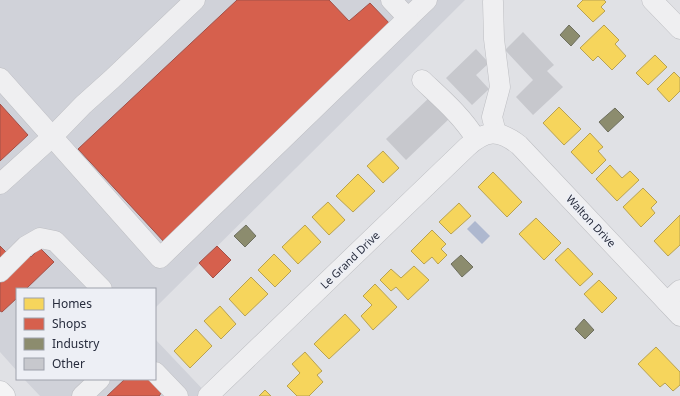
<svg xmlns="http://www.w3.org/2000/svg" width="680" height="396" viewBox="0 0 680 396" font-family="'Noto Sans',sans-serif">
  <style>
    .built { fill: #d0d2d9 }
    .water { fill: #aeb8cf }
    .homes { fill: #f6d55c; stroke: #b8a253 }
    .shops { fill: #d6604d; stroke: #a25048 }
    .industry { fill: #8c8c6e; stroke: #6e6f5f }
    .building { fill: #c7c8cd }
    .lines { fill: none; stroke-linecap: round; stroke-linejoin: round }
    .minor-casing { stroke: #bdbec2; stroke-width: 21 }
    .major-casing { stroke: #bcbec2; stroke-width: 23 }
    .minor { stroke: #efeff1; stroke-width: 20 }
    .major { stroke: #f4f4f5; stroke-width: 22 }
    .labels { text-anchor: middle; stroke-width: 4; stroke-linejoin: round; paint-order: stroke }
    .street-label { font-size: 11px; fill: #272c3d; stroke: #edeff5 }
  </style>
  <rect width="100%" height="100%" fill="#e0e1e5"/>
  <g class="built">
    <polygon points="0,0 465,0 155,308 155,289 17,289 17,371 0,352"/>
    <polygon points="155,339 209,396 40,396 24,379 155,379"/>
  </g>
  <polygon class="water" points="475,221 490,236 482,244 467,229"/>
  <g class="homes">
    <polygon points="583,0 604,0 606,2 601,7 605,11 593,22 577,6"/>
    <polygon points="604,25 619,40 615,44 626,56 612,70 598,56 593,61 580,48"/>
    <polygon points="655,55 667,67 648,85 636,73"/>
    <polygon points="674,72 680,78 680,91 669,102 657,89"/>
    <polygon points="559,107 581,129 564,145 543,123"/>
    <polygon points="590,133 603,147 598,151 606,160 592,174 571,152"/>
    <polygon points="383,151 399,168 383,183 367,166"/>
    <polygon points="610,165 622,178 630,171 639,180 617,201 596,179"/>
    <polygon points="493,172 522,202 507,217 478,187"/>
    <polygon points="358,174 375,191 353,212 336,196"/>
    <polygon points="643,188 657,202 651,208 655,213 641,227 623,207"/>
    <polygon points="328,202 345,220 329,235 312,217"/>
    <polygon points="459,203 471,216 451,234 439,222"/>
    <polygon points="680,215 680,245 668,256 654,241"/>
    <polygon points="536,218 561,243 544,260 519,234"/>
    <polygon points="305,225 321,242 298,264 282,247"/>
    <polygon points="432,230 446,244 441,249 447,255 438,264 432,257 424,264 411,251"/>
    <polygon points="568,248 593,274 580,286 555,260"/>
    <polygon points="274,254 291,271 275,287 258,270"/>
    <polygon points="414,266 429,280 408,300 396,287 391,291 380,280 391,269 401,278"/>
    <polygon points="251,277 268,294 245,316 229,299"/>
    <polygon points="599,280 617,298 602,313 584,294"/>
    <polygon points="375,284 397,307 373,330 361,316 372,305 363,296"/>
    <polygon points="220,306 236,324 221,339 204,321"/>
    <polygon points="345,314 360,330 329,359 314,344"/>
    <polygon points="196,329 212,346 190,368 174,351"/>
    <polygon points="656,347 680,372 680,385 673,391 665,383 660,387 638,364"/>
    <polygon points="305,352 322,371 317,375 323,382 309,396 297,396 287,386 300,373 292,364"/>
    <polygon points="265,390 271,396 259,396"/>
  </g>
  <g class="shops">
    <polygon points="237,0 329,0 349,21 370,3 392,26 165,243 78,149"/>
    <polygon points="0,104 28,135 0,161"/>
    <polygon points="0,246 6,252 0,258"/>
    <polygon points="217,246 231,260 213,278 199,263"/>
    <polygon points="40,248 54,262 26,289 17,289 17,298 2,312 0,311 0,283 29,255 31,257"/>
    <polygon points="125,379 150,379 162,392 159,396 107,396"/>
  </g>
  <g class="industry">
    <polygon points="569,25 580,36 571,46 560,35"/>
    <polygon points="615,108 624,117 608,132 599,122"/>
    <polygon points="246,225 256,236 245,247 234,236"/>
    <polygon points="461,255 473,267 462,277 451,264"/>
    <polygon points="584,319 594,330 585,339 575,329"/>
  </g>
  <g class="building">
    <polygon points="523,32 554,65 547,71 563,87 533,115 516,97 533,80 505,50"/>
    <polygon points="476,49 489,63 476,75 489,89 472,105 446,78"/>
    <polygon points="431,96 451,117 406,160 386,139"/>
  </g>
  <g class="lines">
    <g class="minor-casing">
      <g id="minor">
        <polyline points="652,0 680,29"/>
        <polyline points="493,2 494,39 500,87 492,117 496,133"/>
        <polyline points="408,18 427,0"/>
        <polyline points="0,78 160,258 408,18 391,0"/>
        <path d="M422,80c20,19 40,36 54,59"/>
        <polyline points="0,184 52,137 83,105 112,79 195,0"/>
        <polyline points="0,272 26,246 40,238 55,241 102,289"/>
        <polyline points="667,302 680,290"/>
        <polyline points="155,372 178,396"/>
        <polyline points="82,396 100,379"/>
        <path d="M208,396l259,-249c19,-17 31,-18 52,-2l161,171"/>
      </g>
    </g>
    <g class="major-casing">
      <polyline id="major" points="0,392 4,396"/>
    </g>
    <use href="#minor" class="minor"/>
    <use href="#major" class="major"/>
  </g>
  <g class="labels">
    <g class="street-label">
      <text transform="translate(591 221) rotate(47)" y="4">Walton Drive</text>
      <text transform="translate(350 260) rotate(-44)" y="4">Le Grand Drive</text>
    </g>
  </g>
  <rect x="16" y="288" width="140" height="92" fill="#edeff5" stroke="#9ea1ab"/>
  <rect x="24" y="298" width="20" height="12" fill="#f6d55c" stroke="#9ea1ab"/>
  <text x="52" y="308" font-size="12" fill="#272c3d">Homes</text>
  <rect x="24" y="318" width="20" height="12" fill="#d6604d" stroke="#9ea1ab"/>
  <text x="52" y="328" font-size="12" fill="#272c3d">Shops</text>
  <rect x="24" y="338" width="20" height="12" fill="#8c8c6e" stroke="#9ea1ab"/>
  <text x="52" y="348" font-size="12" fill="#272c3d">Industry</text>
  <rect x="24" y="358" width="20" height="12" fill="#c7c8cd" stroke="#9ea1ab"/>
  <text x="52" y="368" font-size="12" fill="#272c3d">Other</text>
</svg>
